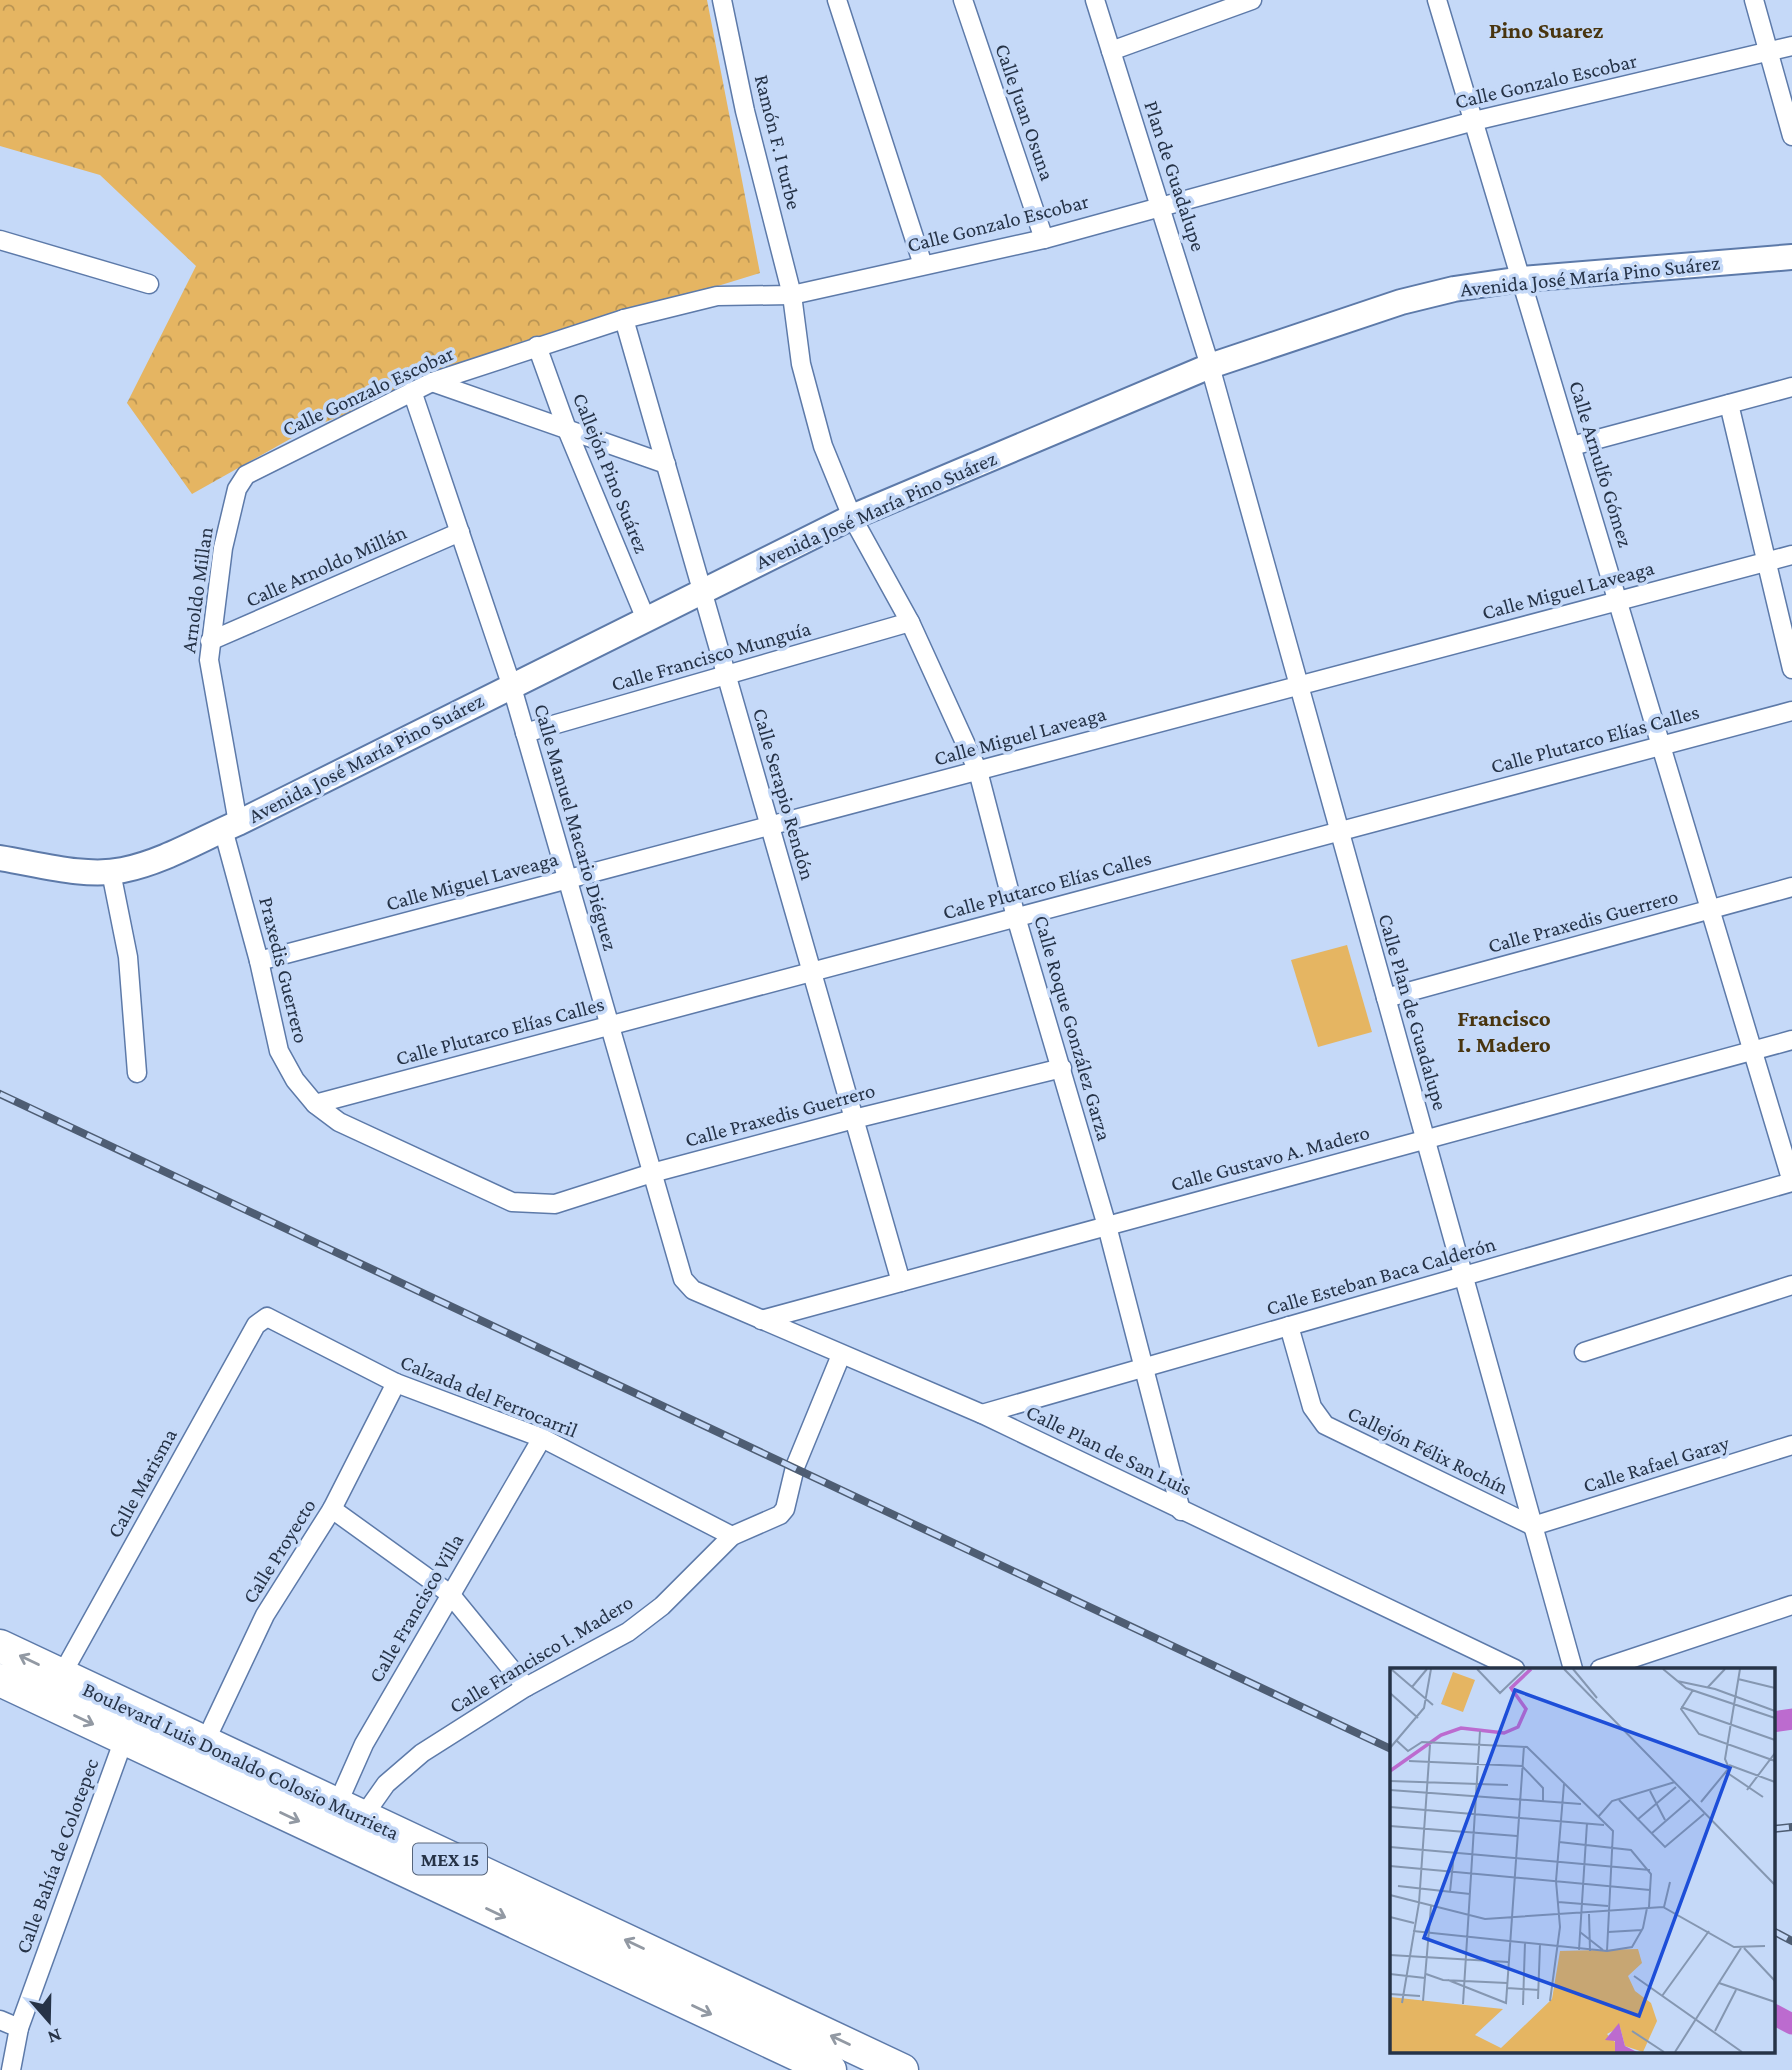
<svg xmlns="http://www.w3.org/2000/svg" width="1792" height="2070" viewBox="0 0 1792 2070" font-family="'Crimson Pro',serif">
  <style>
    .grass { fill: #e5b562 }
    .park { fill: url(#park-crowns) }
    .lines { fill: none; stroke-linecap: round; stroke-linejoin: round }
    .canal { stroke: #bc6bcf; stroke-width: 21 }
    .street-casing { stroke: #5d7aa9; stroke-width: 21 }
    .secondary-casing { stroke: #5d7aa9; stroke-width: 28 }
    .highway-casing { stroke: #5d7aa9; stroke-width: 35 }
    .street { stroke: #fff; stroke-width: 18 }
    .secondary { stroke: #fff; stroke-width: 24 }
    .highway { stroke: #fff; stroke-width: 32 }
    .rail-casing { stroke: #4e5d73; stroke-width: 8 }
    .rail { stroke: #c5d9f8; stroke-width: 5; stroke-dasharray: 16; stroke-linecap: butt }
    .oneway { stroke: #9299a3 }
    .labels { text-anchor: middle; stroke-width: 7; stroke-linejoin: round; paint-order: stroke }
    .shield { fill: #c5d9f8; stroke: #56657c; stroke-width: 2 }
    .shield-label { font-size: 19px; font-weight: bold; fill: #263347 }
    .street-label { font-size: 21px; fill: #263347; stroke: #c5d9f8 }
    .neighbourhood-label { font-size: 23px; font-weight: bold; fill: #49350f; stroke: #c5d9f8 }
    .inset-river { fill: none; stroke: #bc6bcf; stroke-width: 3.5 }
    .inset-road { fill: none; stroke: #8597b1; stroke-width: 2 }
    .view { fill: #1d4ed8; fill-opacity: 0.15; stroke: #1d4ed8; stroke-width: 3.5 }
    .inset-edge { fill: none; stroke: #263347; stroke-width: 3.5 }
  </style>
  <defs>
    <pattern id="park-crowns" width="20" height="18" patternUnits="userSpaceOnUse" patternTransform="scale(1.75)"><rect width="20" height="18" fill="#e5b562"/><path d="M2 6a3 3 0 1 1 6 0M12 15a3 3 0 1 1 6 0" fill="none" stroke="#b99453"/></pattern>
  </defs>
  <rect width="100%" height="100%" fill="#c5d9f8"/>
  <polygon class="grass" points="1347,945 1372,1032 1318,1047 1291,960"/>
  <polygon class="park" points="0,0 707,0 760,273 477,360 306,430 192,494 127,403 196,266 100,175 0,146"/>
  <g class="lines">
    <g class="canal">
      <polyline points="1773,1722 1792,1719"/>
      <polyline points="1773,2014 1792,2024"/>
    </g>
    <g class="street-casing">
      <g id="street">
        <polyline points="722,0 745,111 792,295 801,364 823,446 852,517 910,622 978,771 1016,917 1107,1226 1181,1511"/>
        <polyline points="837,0 923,265"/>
        <polyline points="963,0 1044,239"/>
        <polyline points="1095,0 1210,366 1573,1669"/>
        <polyline points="1437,0 1792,1182"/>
        <polyline points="1754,0 1792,136"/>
        <polyline points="1111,51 1252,0"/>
        <polyline points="0,240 149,284"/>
        <polyline points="624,319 901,1282"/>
        <polyline points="537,346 568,432 645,617"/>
        <polyline points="432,382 666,464"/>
        <polyline points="412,391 511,684 683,1279 693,1290 982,1414 1515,1669"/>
        <polyline points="1729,404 1792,669"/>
        <polyline points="1572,446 1792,387"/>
        <polyline points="210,641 460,532"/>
        <polyline points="525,733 910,622"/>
        <polyline points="238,823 209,660 223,548 237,489 246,475 432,382 624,319 717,296 792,295 1044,239 1474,121 1792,46"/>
        <polyline points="223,829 259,961 279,1051 295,1080 315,1104 339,1122 512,1202 555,1204 652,1173 854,1119 1062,1068"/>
        <polyline points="111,872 128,957 137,1073"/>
        <polyline points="259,961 1792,555"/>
        <polyline points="1386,998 1792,887"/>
        <polyline points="315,1104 1792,711"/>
        <polyline points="761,1320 1792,1040"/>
        <polyline points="1289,1326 1312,1407 1325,1425 1533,1526 1792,1445"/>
        <polyline points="1584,1352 1792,1285"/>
        <polyline points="982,1414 1792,1182"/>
        <polyline points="332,1509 450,1594 526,1687"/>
        <polyline points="1600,1669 1792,1605"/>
        <polyline points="61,1676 256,1325 267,1317 396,1383 542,1438 732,1536"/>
        <polyline points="204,1744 265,1615 332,1509 396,1383"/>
        <polyline points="337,1805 364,1744 542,1438"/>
        <polyline points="362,1818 386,1784 422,1753 526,1687 628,1632 662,1606 732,1536 780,1515 785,1509 795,1467 841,1355"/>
        <polyline points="0,2020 19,2028"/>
        <polyline points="11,2070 19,2028 124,1739"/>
      </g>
    </g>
    <g class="secondary-casing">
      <path id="secondary" d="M0,858c38,6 85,20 123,12 40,-8 78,-31 115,-47l614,-306 358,-151 191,-64 53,-13 68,-10 270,-22"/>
    </g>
    <g class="highway-casing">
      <g id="highway">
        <polyline points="0,1646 902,2070"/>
        <polyline points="0,1680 830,2070"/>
      </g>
    </g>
    <use href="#street" class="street"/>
    <use href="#secondary" class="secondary"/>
    <use href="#highway" class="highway"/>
    <g class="rail-casing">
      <g id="rail">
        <polyline points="0,1094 1391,1749"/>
        <polyline points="1773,1829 1792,1827"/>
        <polyline points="1773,1931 1792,1941"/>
      </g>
    </g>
    <use href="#rail" class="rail"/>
  </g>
  <defs><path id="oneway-shaft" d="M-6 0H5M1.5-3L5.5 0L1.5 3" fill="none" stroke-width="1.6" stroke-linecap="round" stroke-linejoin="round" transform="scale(1.75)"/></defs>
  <g class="oneway">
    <use href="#oneway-shaft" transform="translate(29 1660) rotate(-154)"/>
    <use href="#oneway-shaft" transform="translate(84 1720) rotate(25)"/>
    <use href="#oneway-shaft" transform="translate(290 1817) rotate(25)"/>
    <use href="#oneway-shaft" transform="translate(496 1913) rotate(25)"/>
    <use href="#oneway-shaft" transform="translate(634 1944) rotate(-155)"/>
    <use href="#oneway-shaft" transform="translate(702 2010) rotate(25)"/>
    <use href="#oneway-shaft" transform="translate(840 2040) rotate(-155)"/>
  </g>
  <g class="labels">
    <rect class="shield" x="413" y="1843.5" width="74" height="31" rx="5"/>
    <g class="shield-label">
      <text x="450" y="1866">MEX 15</text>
    </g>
    <g class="street-label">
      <text transform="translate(1546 81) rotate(-13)" y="7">Calle Gonzalo Escobar</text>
      <text transform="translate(1025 112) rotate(71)" y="7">Calle Juan Osuna</text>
      <text transform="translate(778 142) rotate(76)" y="7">Ramón F. I turbe</text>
      <text transform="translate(1175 176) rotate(72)" y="7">Plan de Guadalupe</text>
      <text transform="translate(998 223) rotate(-14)" y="7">Calle Gonzalo Escobar</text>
      <text transform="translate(1590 276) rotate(-6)" y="7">Avenida José María Pino Suárez</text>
      <text transform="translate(368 391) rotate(-25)" y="7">Calle Gonzalo Escobar</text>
      <text transform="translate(1601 464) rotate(73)" y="7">Calle Arnulfo Gómez</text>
      <text transform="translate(611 473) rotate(68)" y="7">Callejón Pino Suárez</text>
      <text transform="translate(876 510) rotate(-24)" y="7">Avenida José María Pino Suárez</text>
      <text transform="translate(326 566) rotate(-24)" y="7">Calle Arnoldo Millán</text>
      <text transform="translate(197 590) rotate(-82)" y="7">Arnoldo Millan</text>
      <text transform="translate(1568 590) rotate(-15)" y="7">Calle Miguel Laveaga</text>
      <text transform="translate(711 656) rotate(-16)" y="7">Calle Francisco Munguía</text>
      <text transform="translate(1020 736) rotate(-15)" y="7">Calle Miguel Laveaga</text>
      <text transform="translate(1595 739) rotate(-15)" y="7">Calle Plutarco Elías Calles</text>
      <text transform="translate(366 758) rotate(-27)" y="7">Avenida José María Pino Suárez</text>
      <text transform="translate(784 794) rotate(74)" y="7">Calle Serapio Rendón</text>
      <text transform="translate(576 827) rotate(74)" y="7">Calle Manuel Macario Diéguez</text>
      <text transform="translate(472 881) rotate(-15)" y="7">Calle Miguel Laveaga</text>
      <text transform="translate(1047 885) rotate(-15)" y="7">Calle Plutarco Elías Calles</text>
      <text transform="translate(1583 921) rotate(-15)" y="7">Calle Praxedis Guerrero</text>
      <text transform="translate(284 970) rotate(76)" y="7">Praxedis Guerrero</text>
      <text transform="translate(1413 1012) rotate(74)" y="7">Calle Plan de Guadalupe</text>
      <text transform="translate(1073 1028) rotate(74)" y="7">Calle Roque González Garza</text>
      <text transform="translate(500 1031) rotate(-15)" y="7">Calle Plutarco Elías Calles</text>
      <text transform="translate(780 1115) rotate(-15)" y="7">Calle Praxedis Guerrero</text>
      <text transform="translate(1270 1158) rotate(-15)" y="7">Calle Gustavo A. Madero</text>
      <text transform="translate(1381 1276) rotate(-16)" y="7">Calle Esteban Baca Calderón</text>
      <text transform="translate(489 1396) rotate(22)" y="7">Calzada del Ferrocarril</text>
      <text transform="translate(1109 1450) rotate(26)" y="7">Calle Plan de San Luis</text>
      <text transform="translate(1428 1450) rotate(26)" y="7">Callejón Félix Rochín</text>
      <text transform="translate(1656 1464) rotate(-17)" y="7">Calle Rafael Garay</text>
      <text transform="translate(142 1483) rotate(-61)" y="7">Calle Marisma</text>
      <text transform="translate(279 1551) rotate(-58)" y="7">Calle Proyecto</text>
      <text transform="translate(416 1608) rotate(-60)" y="7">Calle Francisco Villa</text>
      <text transform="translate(541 1654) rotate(-31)" y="7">Calle Francisco I. Madero</text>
      <text transform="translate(241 1761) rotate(25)" y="7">Boulevard Luis Donaldo Colosio Murrieta</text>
      <text transform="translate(57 1856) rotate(-70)" y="7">Calle Bahía de Colotepec</text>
    </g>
    <g class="neighbourhood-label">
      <text x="1546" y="38">Pino Suarez</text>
      <text x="1504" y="1026">Francisco<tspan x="1504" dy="26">I. Madero</tspan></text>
    </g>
  </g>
  <g transform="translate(1390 1668)">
    <rect width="385" height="385" fill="#c5d9f8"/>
    <path d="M63,4l22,8 -12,32 -22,-8z" fill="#e5b562"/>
    <path d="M248,281l4,14 -14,13 7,15 16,12 6,18 -14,31 -18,-6 -5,-19 -13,7 10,10 -2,8h-225v-55l113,12 -28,26 26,13 51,-49 8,-48z" fill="#e5b562"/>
    <path d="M229,355l6,23 12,6h-22v-11l-10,-1z" fill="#bc6bcf"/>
    <path class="inset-river" d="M0,103l51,-36 20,-7 43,5 14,-6 8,-18 -15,-21 20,-19"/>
    <path class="inset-road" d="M1,1l42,36M87,1l23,24 25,-24M174,1l211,216M183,1l24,29M273,1l23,19 89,30M348,11l37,9M287,13l38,8 60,22M22,19l15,-18M318,19l17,-18M303,22l-12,19 18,25 76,27M0,25l28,25M291,39l94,33M7,73l11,10 14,-9 105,5 86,84 -6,120M0,80l34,-40 7,-39M19,93l113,5 21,22v13M339,97l46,17M336,104l37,25M0,113l118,4M0,122l191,14M357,122l28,-37M260,123l15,29M229,132l46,47 39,-33M311,134l28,-34 -4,-9 15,-90M0,139l214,18M208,149l14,-16 63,-19M247,152l39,-33M0,158l127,10M262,165l38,-33M169,174l72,8 20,24 -2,33M0,179l260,23M0,198l260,24M8,218l72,8M60,224l4,-39M0,227l95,24 178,-12 71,40 31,-1M168,234l50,4M274,239l6,-25M199,246l1,37M0,249l24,6M23,263l194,20 25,-4 11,-19 4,-20M190,264l23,18M218,264l34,-2M354,280l31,33M189,282l8,-127M0,287l118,7M0,306l35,4M36,306l17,6 64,3M244,308l108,76M58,312l58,23 18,-257M329,315l56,19M117,320l32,2M0,326l30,2M272,328l47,-65M148,331l2,-55M33,333l8,-95M160,333l10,-74 -4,-46 8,-97M12,335l17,-100 11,-158M73,336l17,-273M133,337l2,-63M242,363l32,21M325,363l21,-41M285,384l66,-104"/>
    <path class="view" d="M125,22l215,78 -91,248 -215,-78z"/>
    <rect width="385" height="385" class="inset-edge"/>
  </g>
  <g transform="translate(49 2021) rotate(160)" stroke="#c5d9f8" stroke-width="5" paint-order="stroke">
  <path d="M0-5L12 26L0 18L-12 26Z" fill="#263347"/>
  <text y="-10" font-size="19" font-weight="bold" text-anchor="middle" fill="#263347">N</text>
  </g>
</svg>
